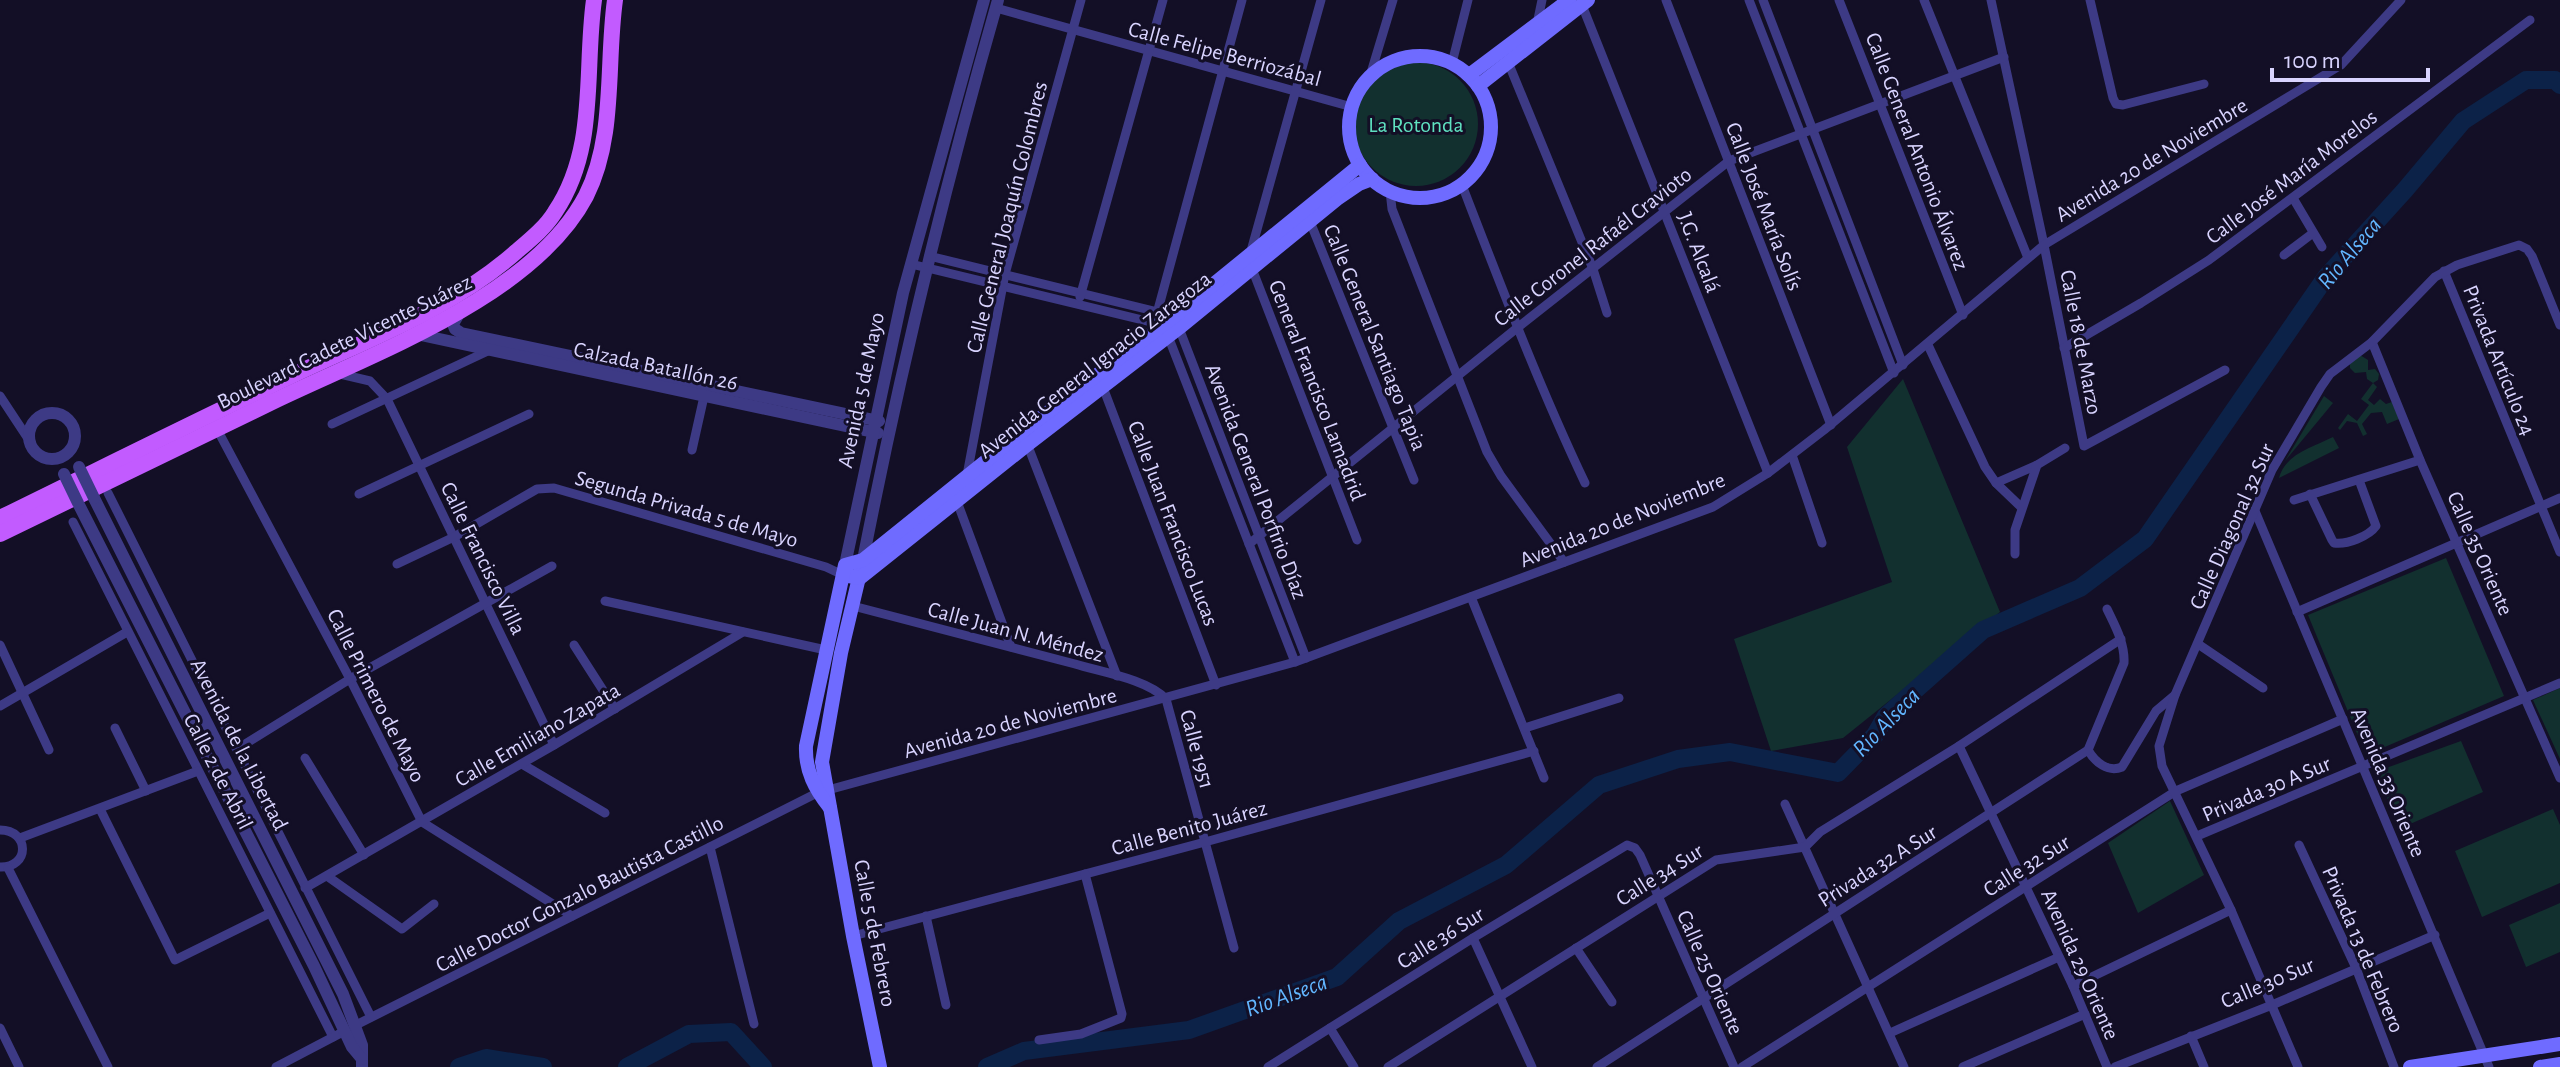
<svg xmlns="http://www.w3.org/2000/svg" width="2560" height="1067" viewBox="0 0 2560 1067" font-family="'Alegreya Sans',sans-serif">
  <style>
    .green { fill: #12302f }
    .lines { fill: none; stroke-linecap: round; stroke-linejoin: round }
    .river { stroke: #0c2248; stroke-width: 18 }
    .minor { stroke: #3d3a85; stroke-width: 9 }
    .tertiary { stroke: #3d3a85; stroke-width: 12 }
    .secondary { stroke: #6f6bff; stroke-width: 14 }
    .primary { stroke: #c25bff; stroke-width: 16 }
    .tertiary-bridge { stroke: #3d3a85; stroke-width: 12 }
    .labels { text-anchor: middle; stroke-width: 6; stroke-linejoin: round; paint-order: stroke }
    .street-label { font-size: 22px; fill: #d9d4ff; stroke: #130f26 }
    .park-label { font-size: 22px; fill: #5fe0c0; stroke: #130f26 }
    .water-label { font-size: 24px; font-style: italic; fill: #62b6ff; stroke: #130f26 }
  </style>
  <rect width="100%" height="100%" fill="#130f26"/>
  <g class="green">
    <circle cx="1416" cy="124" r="62"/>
    <polygon points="2360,355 2368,360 2368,370 2375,369 2379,374 2378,380 2373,383 2377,387 2368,400 2374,405 2380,399 2386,404 2392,402 2399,419 2387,424 2382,412 2371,413 2362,424 2367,434 2363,436 2357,423 2347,421 2340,430 2338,428 2348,414 2357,421 2369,405 2361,399 2373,383 2367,379 2366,372 2355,373 2350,368 2350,362"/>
    <polygon points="1903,379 2000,612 1843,738 1771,751 1734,639 1892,582 1847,447"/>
    <polygon points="2324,396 2333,403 2285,461"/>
    <path d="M2333,437l6,11 -60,30c6,-24 34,-31 54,-41z"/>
    <polygon points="2446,558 2504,696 2366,755 2308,615"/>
    <polygon points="2560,688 2560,759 2533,700"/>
    <polygon points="2461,741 2483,792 2401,828 2375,772"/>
    <polygon points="2170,801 2204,875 2138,913 2108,843"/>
    <polygon points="2553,809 2560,825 2560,883 2482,917 2455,851"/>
    <polygon points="2560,903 2560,952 2526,967 2509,925"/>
  </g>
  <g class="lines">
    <g class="river">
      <polyline points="459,1067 486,1058 543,1067"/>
      <polyline points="627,1067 689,1034 731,1032 763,1067"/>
      <polyline points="987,1067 1024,1051 1189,1030 1337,977 1399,921 1506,865 1599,785 1678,759 1730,752 1838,773 1875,735 1886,716 1983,630 2080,588 2145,539 2326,277 2405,190 2463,121 2526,80 2555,80 2560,85"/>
    </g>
    <g class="minor">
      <polyline points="1580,0 1768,473"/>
      <polyline points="1666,0 1831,425"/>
      <polyline points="1749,0 1894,373"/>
      <polyline points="1763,0 1903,365"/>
      <polyline points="1839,0 1963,315"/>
      <polyline points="1924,0 2028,258"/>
      <polyline points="1991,0 2044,245 2084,446 2225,370"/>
      <polyline points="2090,0 2113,98 2116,104 2123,105 2204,84"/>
      <polyline points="996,8 1352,107"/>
      <polyline points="1537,24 1542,0"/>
      <polyline points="1508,62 1593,269 1607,313"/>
      <polyline points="1452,63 1468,0"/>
      <polyline points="1370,76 1393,0"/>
      <path d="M1462,185c39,101 77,201 123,298"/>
      <polyline points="1390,191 1392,209 1487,452 1501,476 1564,562"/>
      <polyline points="2293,198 2322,247"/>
      <polyline points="1309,219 1414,480"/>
      <polyline points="1251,251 1321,0"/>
      <polyline points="2284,255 2313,233"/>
      <polyline points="929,256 1158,312 1172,318 1179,328 1306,658"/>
      <polyline points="911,264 1155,323 1161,327 1168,336 1295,662"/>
      <polyline points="1251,266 1357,540"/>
      <polyline points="2444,271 2560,552"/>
      <polyline points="1080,297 1163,0"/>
      <polyline points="1156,317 1242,0"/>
      <polyline points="2372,342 2420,460 2560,778"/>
      <polyline points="1928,345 1985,467 1996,483 2021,507"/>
      <polyline points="2064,348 2141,303 2209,260 2530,20"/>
      <polyline points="340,374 370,381 387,399 554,745"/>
      <polyline points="1101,382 1216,685"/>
      <polyline points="0,396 29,440"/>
      <polyline points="332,424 490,350 491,347"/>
      <polyline points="217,429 350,679 422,822 572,916"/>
      <polyline points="1026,441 1117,676"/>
      <polyline points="692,450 705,392"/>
      <polyline points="1792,455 1822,543"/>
      <polyline points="967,475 1005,274 1081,0"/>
      <polyline points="1996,483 2037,465"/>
      <polyline points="108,493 371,1017"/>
      <polyline points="359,494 529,414"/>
      <path d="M2310,494l22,46 2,3c13,2 35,-7 42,-17l-17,-46"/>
      <polyline points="955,496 1011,647"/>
      <polyline points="2294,500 2420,460"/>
      <polyline points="2255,511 2489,1067"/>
      <polyline points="73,522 333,1037"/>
      <polyline points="1249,544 1517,328 1729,161 2004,57"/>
      <polyline points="2015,554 2015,530 2037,465 2065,448"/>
      <polyline points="397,564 454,537 537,489 554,488 826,567 843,575"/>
      <polyline points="1471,597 1544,778"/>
      <polyline points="605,601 826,650"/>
      <path d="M853,606c74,19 148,38 222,58 26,8 72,15 91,35l68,249"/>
      <polyline points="2297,612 2560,498"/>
      <polyline points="2198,644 2263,688"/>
      <polyline points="0,645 49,750"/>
      <polyline points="574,645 615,709"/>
      <polyline points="0,706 127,632"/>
      <polyline points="115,728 146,791"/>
      <polyline points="1525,728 1619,698"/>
      <polyline points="1959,746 2073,986 2107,1067"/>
      <polyline points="237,749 350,679 552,566"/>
      <path d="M2088,750c7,12 20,23 34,17l34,-56 19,-16"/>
      <polyline points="305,758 364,855"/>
      <polyline points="522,764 605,813"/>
      <polyline points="1785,804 1904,1067"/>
      <polyline points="100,809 175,960 270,913"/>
      <path d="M0,830c30,0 30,38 0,37"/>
      <polyline points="2197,836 2560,683"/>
      <polyline points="20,838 198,771"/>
      <polyline points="2299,845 2356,968 2394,1067"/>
      <polyline points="710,847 754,1024"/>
      <polyline points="8,868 108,1067"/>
      <polyline points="327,876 402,929 434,904"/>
      <polyline points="305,888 554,745 743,632"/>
      <polyline points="926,916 946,1005"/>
      <polyline points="853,936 1205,842 1534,751"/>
      <polyline points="1473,938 1532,1067"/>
      <polyline points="1576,948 1612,1002"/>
      <polyline points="2073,986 2231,910"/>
      <polyline points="356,1025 817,793 1295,662 1713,507 1768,473 1824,430 2044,245 2341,65 2401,0"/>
      <polyline points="0,1028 19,1067"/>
      <polyline points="1330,1028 1354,1067"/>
      <polyline points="1890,1033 2059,957"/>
      <polyline points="2191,1036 2204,1067"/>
      <polyline points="1039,1040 1081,1034 1121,1018 1122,1014 1085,874"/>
      <polyline points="276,1067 339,1034"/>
      <polyline points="1268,1067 1473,938 1627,845 1635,848 1640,855 1734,1067"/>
      <polyline points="1388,1067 1716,860 1805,847 1820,832 1959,746 2121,639"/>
      <path d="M1597,1067l491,-317 36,-87c1,-20 -9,-37 -17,-54"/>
      <polyline points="1742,1067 2176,791 2343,719"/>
      <polyline points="1963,1067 2085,1014"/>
      <polyline points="2115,1067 2272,1005 2435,935"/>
      <polyline points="2298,1067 2231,910 2162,766 2159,746 2175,695 2272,470 2321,387 2330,374 2372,342 2435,277 2457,265 2519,245 2527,249 2532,256 2560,325"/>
    </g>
    <g class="tertiary">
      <polyline points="460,312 453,324 455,329 461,333 879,421"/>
      <polyline points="416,334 878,433"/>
      <circle cx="52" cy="436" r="23"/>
      <polyline points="94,498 343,994 362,1045 362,1067"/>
      <polyline points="78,503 314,966 352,1047 362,1059"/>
      <path d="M863,560c37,-189 82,-375 135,-560"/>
      <polyline points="845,565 903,293 984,0"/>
    </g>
    <g class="secondary">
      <circle cx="1420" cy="127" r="71"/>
      <polyline points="1469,75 1569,0"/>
      <polyline points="1478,86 1588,0"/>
      <polyline points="861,569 841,653 822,762 853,936 880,1067"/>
      <polyline points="843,575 860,578 1027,445 1179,328 1337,199 1359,184 1372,179"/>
      <path d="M830,808c-15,-19 -25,-37 -24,-62l39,-181 18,-5 159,-128 150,-114 188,-153"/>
      <polyline points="2410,1067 2560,1044"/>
      <polyline points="2540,1067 2560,1064"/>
    </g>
    <g class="primary">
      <path d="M0,518c98,-48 196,-97 295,-144 76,-36 158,-66 222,-123 13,-11 29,-24 38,-39 43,-64 29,-140 39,-212"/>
      <path d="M0,534c91,-44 182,-88 272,-132 99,-48 261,-105 314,-206 30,-59 20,-132 29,-196"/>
    </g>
    <g class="tertiary-bridge">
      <polyline points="79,467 94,498"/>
      <polyline points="64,474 78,503"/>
    </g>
  </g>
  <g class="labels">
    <g class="street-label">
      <text transform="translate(1225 53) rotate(15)" y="8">Calle Felipe Berriozábal</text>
      <text transform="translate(1918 151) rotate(69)" y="8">Calle General Antonio Álvarez</text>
      <text transform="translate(2151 159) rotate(-31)" y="8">Avenida 20 de Noviembre</text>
      <text transform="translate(2291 176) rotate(-37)" y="8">Calle José María Morelos</text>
      <text transform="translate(1765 206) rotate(69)" y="8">Calle José María Solís</text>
      <text transform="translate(1006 217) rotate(-76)" y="8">Calle General Joaquín Colombres</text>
      <text transform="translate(1592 246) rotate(-38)" y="8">Calle Coronel Rafaél Cravioto</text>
      <text transform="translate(1700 252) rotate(69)" y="8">J.G. Alcalá</text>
      <text transform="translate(1376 337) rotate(68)" y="8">Calle General Santiago Tapia</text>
      <text transform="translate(344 341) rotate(-26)" y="8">Boulevard Cadete Vicente Suárez</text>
      <text transform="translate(2082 342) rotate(79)" y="8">Calle 18 de Marzo</text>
      <text transform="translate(2500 360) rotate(68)" y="8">Privada Artículo 24</text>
      <text transform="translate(1094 364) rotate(-38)" y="8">Avenida General Ignacio Zaragoza</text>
      <text transform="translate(656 365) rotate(12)" y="8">Calzada Batallón 26</text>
      <text transform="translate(860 390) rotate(-78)" y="8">Avenida 5 de Mayo</text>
      <text transform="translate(1318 390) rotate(69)" y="8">General Francisco Lamadrid</text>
      <text transform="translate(1257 481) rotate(69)" y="8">Avenida General Porfirio Díaz</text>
      <text transform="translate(687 508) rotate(16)" y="8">Segunda Privada 5 de Mayo</text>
      <text transform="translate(1622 519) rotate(-22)" y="8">Avenida 20 de Noviembre</text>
      <text transform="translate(1174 523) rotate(69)" y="8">Calle Juan Francisco Lucas</text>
      <text transform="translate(2231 526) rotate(-66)" y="8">Calle Diagonal 32 Sur</text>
      <text transform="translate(2481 553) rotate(66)" y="8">Calle 35 Oriente</text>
      <text transform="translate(484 558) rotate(64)" y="8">Calle Francisco Villa</text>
      <text transform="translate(1016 631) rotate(15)" y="8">Calle Juan N. Méndez</text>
      <text transform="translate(377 695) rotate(63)" y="8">Calle Primero de Mayo</text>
      <text transform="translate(1010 722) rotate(-15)" y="8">Avenida 20 de Noviembre</text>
      <text transform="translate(537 734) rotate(-30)" y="8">Calle Emiliano Zapata</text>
      <text transform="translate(240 744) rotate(63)" y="8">Avenida de la Libertad</text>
      <text transform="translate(1198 749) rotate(75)" y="8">Calle 1951</text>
      <text transform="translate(219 771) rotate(63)" y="8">Calle 2 de Abril</text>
      <text transform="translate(2389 782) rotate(67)" y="8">Avenida 33 Oriente</text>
      <text transform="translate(2266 788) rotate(-23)" y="8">Privada 30 A Sur</text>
      <text transform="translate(1189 827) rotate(-15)" y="8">Calle Benito Juárez</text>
      <text transform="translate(1877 865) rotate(-32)" y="8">Privada 32 A Sur</text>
      <text transform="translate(2026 865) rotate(-32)" y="8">Calle 32 Sur</text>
      <text transform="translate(1659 874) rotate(-32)" y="8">Calle 34 Sur</text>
      <text transform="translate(579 893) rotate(-27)" y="8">Calle Doctor Gonzalo Bautista Castillo</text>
      <text transform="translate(876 933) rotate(79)" y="8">Calle 5 de Febrero</text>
      <text transform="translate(1440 937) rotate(-32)" y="8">Calle 36 Sur</text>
      <text transform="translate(2364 949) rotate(67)" y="8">Privada 13 de Febrero</text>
      <text transform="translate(2081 964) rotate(66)" y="8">Avenida 29 Oriente</text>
      <text transform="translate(1711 972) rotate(66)" y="8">Calle 25 Oriente</text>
      <text transform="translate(2267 982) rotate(-23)" y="8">Calle 30 Sur</text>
    </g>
    <g class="park-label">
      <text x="1416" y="132">La Rotonda</text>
    </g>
    <g class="water-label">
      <text transform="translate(2349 253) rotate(-50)" y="8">Rio Alseca</text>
      <text transform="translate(1886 722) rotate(-46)" y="8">Rio Alseca</text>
      <text transform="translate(1286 995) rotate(-20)" y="8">Rio Alseca</text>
    </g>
  </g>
  <path d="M2272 68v12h156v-12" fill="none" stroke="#d9d4ff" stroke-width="4"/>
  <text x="2284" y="68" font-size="24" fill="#d9d4ff" stroke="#130f26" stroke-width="6" paint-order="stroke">100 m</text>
</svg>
